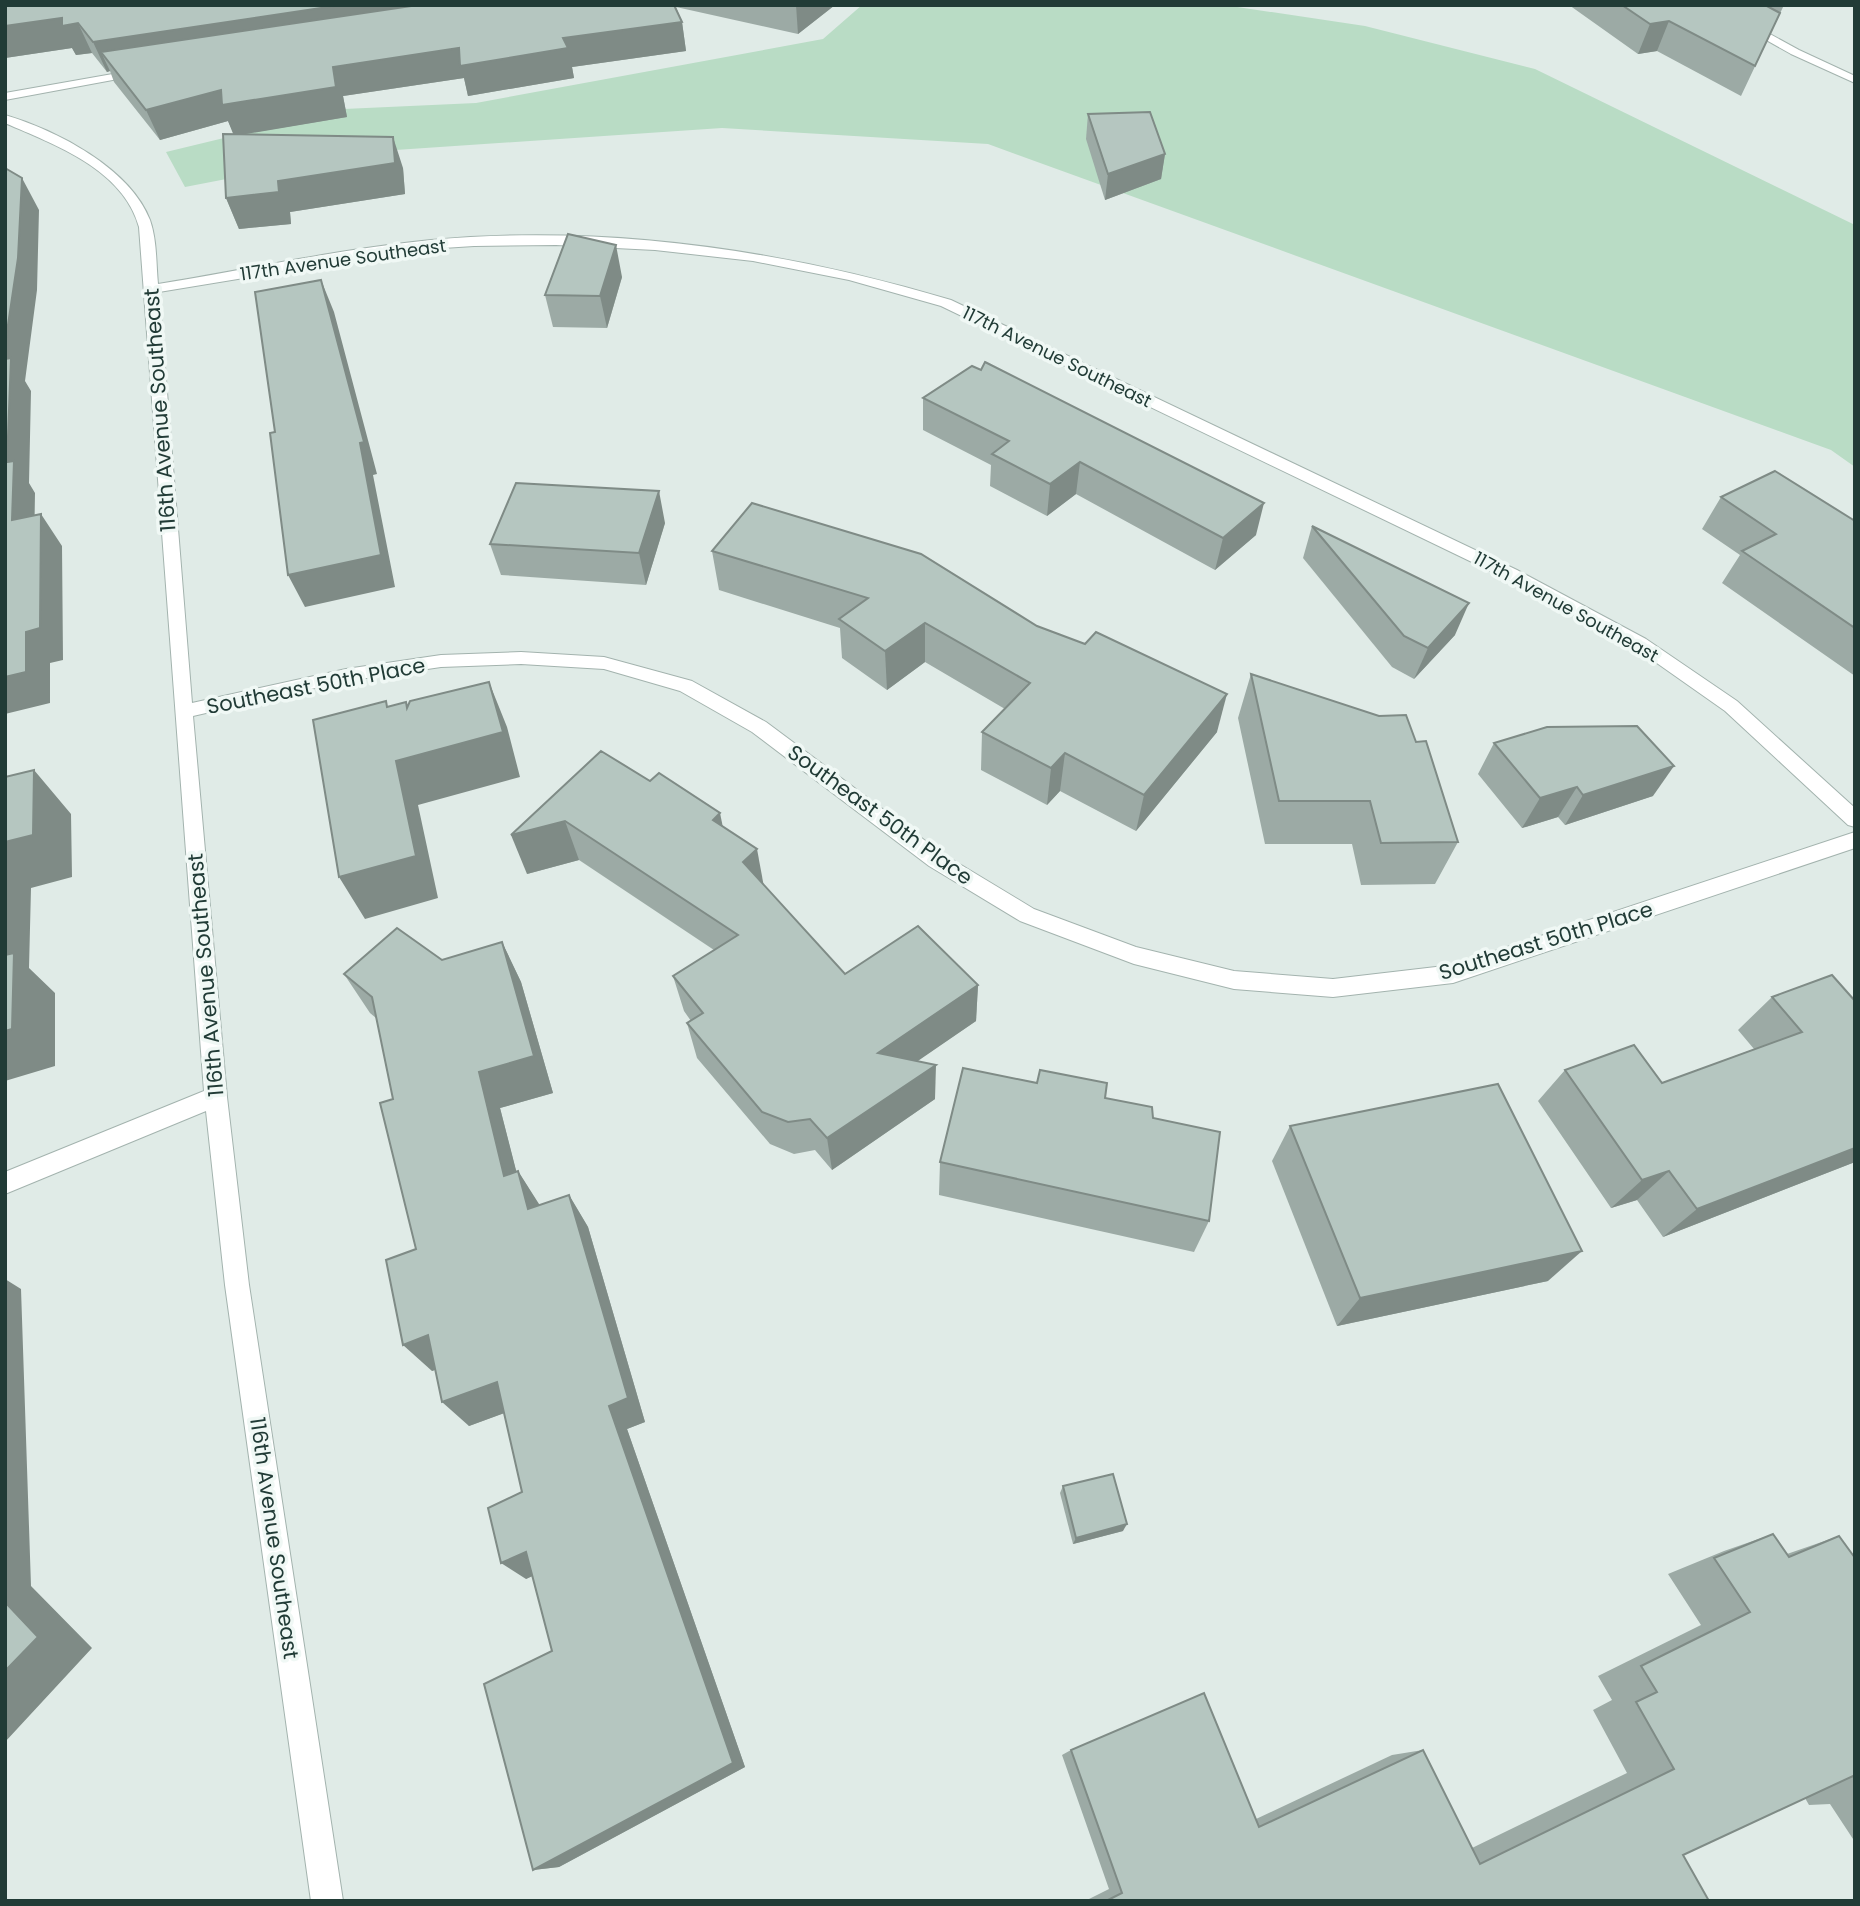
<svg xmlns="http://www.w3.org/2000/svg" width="1860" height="1906" viewBox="0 0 1860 1906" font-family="Poppins,sans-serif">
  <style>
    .green { fill: #b9dcc5 }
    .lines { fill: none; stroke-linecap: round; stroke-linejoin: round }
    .minor-casing { stroke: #a3b3ae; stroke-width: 2 }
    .tertiary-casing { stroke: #a3b3ae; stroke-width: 2 }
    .minor { fill: #fff; fill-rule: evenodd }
    .tertiary { fill: #fff; fill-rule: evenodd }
    .wall { fill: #9caaa5 }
    .shaded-wall { fill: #7f8b86 }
    .building { fill: #b5c6c0; stroke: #7f8b86; stroke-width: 2 }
    .labels { text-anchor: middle; stroke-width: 7; stroke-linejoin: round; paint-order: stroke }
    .far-street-label { font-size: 18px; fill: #213b36; stroke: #f0f8f5 }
    .street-label { font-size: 21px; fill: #213b36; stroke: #f0f8f5 }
  </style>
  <rect width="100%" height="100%" fill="#e0ebe7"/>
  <polygon class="green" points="862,5 1224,5 1365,26 1535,69 1855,225 1855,467 1831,450 988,144 722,128 366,152 185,187 166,152 344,109 476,103 823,39"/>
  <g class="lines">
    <g class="minor-casing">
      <g id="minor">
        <polygon points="141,69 145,70 145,74 5,100 5,93"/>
        <path d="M5,115c51,15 125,53 145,105 7,20 6,43 8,64 91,-15 182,-35 273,-44 175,-16 353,10 520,60l566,270 129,69 91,62 118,107v19l-7,-2 -123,-114 -91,-64 -129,-69 -564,-272 -92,-26 -96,-19 -98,-11 -99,-5 -82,1 -62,4 -253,42 33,411 154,-34 95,-14 80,-3 83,5 88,24 74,41 177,132 91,55 102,38 98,24 99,8 120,-14 402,-133v16l-402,135 -120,14 -99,-8 -100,-25 -114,-43 -91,-55 -177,-134 -72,-41 -76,-22 -83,-5 -80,3 -95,14 -153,35 34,381 22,188 94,616h-32l-86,-616 -19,-174 -201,83v-22l199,-81 -65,-864c-16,-58 -84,-82 -134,-104z"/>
      </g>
    </g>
    <g class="tertiary-casing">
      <polygon id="tertiary" points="1704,5 1717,5 1799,50 1855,76 1855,83 1791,54"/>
    </g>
    <use href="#minor" class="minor"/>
    <use href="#tertiary" class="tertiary"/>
  </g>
  <g class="wall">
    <polygon points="5,5 835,5 798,34 676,7 682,22 686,51 572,67 574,78 468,96 464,78 343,96 347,117 243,134 403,168 405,194 290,212 291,224 239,229 226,198 234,134 228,121 160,140 114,82 110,71 107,72 92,53 76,55 72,48 5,58"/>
    <polygon points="1569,5 1784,5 1741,96 1657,51 1638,54"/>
    <polygon points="1088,114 1165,154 1161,179 1105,200 1086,139"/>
    <polygon points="622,277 607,328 553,327 545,295"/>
    <polygon points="923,398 1256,535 1215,570 1076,494 1047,516 990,486 991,465 923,430"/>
    <polygon points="1721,497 1855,521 1855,676 1722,583 1740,555 1702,529"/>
    <polygon points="665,523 646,585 501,575 490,544"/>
    <polygon points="1312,526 1455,635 1414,679 1392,667 1303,558"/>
    <polygon points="712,551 1037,626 1217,732 1136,831 1060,791 1047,805 981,770 982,732 1005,709 925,662 887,690 842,658 840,628 719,590"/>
    <polygon points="1251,674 1416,742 1458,842 1435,884 1361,885 1352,844 1265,844 1238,718"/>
    <polygon points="1494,743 1653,796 1565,825 1558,817 1522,828 1478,774"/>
    <polygon points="601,751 723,827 764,885 845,974 978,985 976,1021 917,1061 935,1099 832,1170 815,1150 794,1154 770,1144 697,1058 687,1023 691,1021 684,1011 673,976 714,950 579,860 527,874"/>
    <polygon points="502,942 521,982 553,1093 500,1108 516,1171 518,1171 539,1205 569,1195 588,1227 645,1422 627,1429 745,1767 559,1867 533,1870 552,1651 532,1576 526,1579 522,1492 504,1413 469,1426 435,1370 432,1371 416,1249 393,1099 376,1018 370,1013 344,974 442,960"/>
    <polygon points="1832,975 1855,1162 1663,1237 1637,1200 1611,1208 1538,1101 1565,1070 1662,1083 1754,1049 1738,1030 1772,997"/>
    <polygon points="1105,1098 1153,1118 1209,1221 1194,1252 939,1195 940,1162"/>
    <polygon points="1290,1126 1548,1281 1337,1326 1272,1161"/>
    <polygon points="1063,1486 1123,1531 1073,1544 1060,1493"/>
    <polygon points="1773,1534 1787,1554 1839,1536 1855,1558 1855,1842 1830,1804 1809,1805 1805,1798 1683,1855 1709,1901 1085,1901 1109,1889 1062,1755 1071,1750 1256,1819 1392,1755 1423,1750 1472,1848 1627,1773 1593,1710 1612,1700 1598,1676 1701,1625 1668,1574 1724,1551"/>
  </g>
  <g class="shaded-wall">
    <polygon points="341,5 540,5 101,52 110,71 107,72 93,42"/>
    <polygon points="796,5 835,5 798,34"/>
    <polygon points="62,18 78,23 92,53 76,55 72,48 5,58 5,26"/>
    <polygon points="1669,21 1657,51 1638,54 1650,24"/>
    <polygon points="682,22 686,51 572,67 574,78 468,96 464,78 343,96 347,117 234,136 228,121 160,140 146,110 221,90 333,67 459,48 563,38"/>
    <polygon points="393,137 403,168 405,194 290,212 291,224 239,229 226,198 278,181"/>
    <polygon points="1165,154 1161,179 1105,200 1108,174"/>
    <polygon points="22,178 39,210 37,290 25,381 31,391 29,483 35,493 34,552 12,520 7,462 5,345"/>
    <polygon points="616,245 622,277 607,328 600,296"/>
    <polygon points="321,280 334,312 377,474 373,475 395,587 305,607 288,575"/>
    <polygon points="1080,462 1076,494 1047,516 1050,484"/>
    <polygon points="659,491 665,523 646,585 639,553"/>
    <polygon points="1264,503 1256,535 1215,570 1223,538"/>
    <polygon points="41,514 62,546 63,660 50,663 50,703 5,714 5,677 26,632"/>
    <polygon points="1469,603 1455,635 1414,679 1428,648"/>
    <polygon points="925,623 925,662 887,690 885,651"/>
    <polygon points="489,682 507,727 520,777 418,805 438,898 365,919 339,877 396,761 407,708 406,702 427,747"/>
    <polygon points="1227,694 1217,732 1136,831 1144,795"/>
    <polygon points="1065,753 1060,791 1047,805 1051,768"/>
    <polygon points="1674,766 1653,796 1565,825 1583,795"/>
    <polygon points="34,770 71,814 72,877 31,888 29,968 55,993 55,1066 5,1081 5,842"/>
    <polygon points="1577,787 1558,817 1522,828 1540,798"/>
    <polygon points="720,813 728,852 713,820"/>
    <polygon points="565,821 579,860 527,874 511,835"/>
    <polygon points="757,849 764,887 743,862"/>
    <polygon points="502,942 521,982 553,1093 500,1108 526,1209 504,1176 479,1072"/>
    <polygon points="978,985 976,1021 880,1087 878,1053"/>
    <polygon points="936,1065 935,1099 832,1170 827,1138"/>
    <polygon points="1855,1148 1855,1162 1663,1237 1697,1209"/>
    <polygon points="518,1171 539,1204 548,1241 528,1209"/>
    <polygon points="1669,1171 1637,1200 1611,1208 1642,1180"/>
    <polygon points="569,1195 588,1227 645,1422 627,1429 745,1767 559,1867 533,1870 609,1406"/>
    <polygon points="1582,1251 1548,1281 1337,1326 1360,1298"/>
    <polygon points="5,1279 21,1289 31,1586 92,1648 5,1742"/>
    <polygon points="428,1335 455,1362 432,1371 403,1345"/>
    <polygon points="497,1382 521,1407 469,1426 442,1402"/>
    <polygon points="1127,1524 1123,1531 1073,1544 1076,1538"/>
    <polygon points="526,1552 550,1568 526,1579 501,1563"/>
  </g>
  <g class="building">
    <polygon points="5,5 341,5 93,42 78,23 62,26 62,18 5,26"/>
    <polygon points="418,5 674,5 682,22 563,38 568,48 460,66 459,48 333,67 336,87 222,105 221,90 146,110 101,52"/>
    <polygon points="1622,5 1765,5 1780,13 1755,66 1669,21 1650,24"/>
    <polygon points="1150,112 1165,154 1108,174 1088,114"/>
    <polygon points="223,134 393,137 395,163 278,181 279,192 226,198"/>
    <polygon points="5,168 22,178 18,258 5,345"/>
    <polygon points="568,234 616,245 600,296 545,295"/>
    <polygon points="321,280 364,442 360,443 381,555 288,575 270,433 275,432 255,292"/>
    <polygon points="11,358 7,462 14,461 12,520 41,514 40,628 26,632 26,672 5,677 5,359"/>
    <polygon points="985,362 1264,503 1223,538 1080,462 1050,484 992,454 1009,441 923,398 972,366 981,370"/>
    <polygon points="1775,471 1855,521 1855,628 1742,551 1776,534 1721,497"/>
    <polygon points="516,483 659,491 639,553 490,544"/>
    <polygon points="752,503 921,554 1037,626 1085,644 1096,632 1227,694 1144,795 1065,753 1051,768 982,732 1030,683 925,623 885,651 839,619 868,598 712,551"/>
    <polygon points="1312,526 1469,603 1428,648 1404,636"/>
    <polygon points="1251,674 1379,716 1406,715 1416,742 1426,741 1458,842 1381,843 1370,801 1279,801"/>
    <polygon points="489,682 503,732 396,761 416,856 339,877 313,720 386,701 387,707 406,702 407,708 410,701"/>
    <polygon points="1637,726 1674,766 1583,795 1577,787 1540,798 1494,743 1547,727"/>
    <polygon points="601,751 650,781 659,773 720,813 713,820 757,849 743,862 845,974 918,926 978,985 878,1053 936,1065 827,1138 810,1119 788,1122 762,1112 687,1023 703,1013 673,976 738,935 565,821 511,835"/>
    <polygon points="34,770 33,835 5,842 5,777"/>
    <polygon points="397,928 442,960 502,942 534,1056 479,1072 504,1176 518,1171 528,1209 569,1195 628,1398 609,1406 733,1763 533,1870 484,1684 552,1651 526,1552 501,1563 488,1508 522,1492 497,1382 442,1402 428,1335 403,1345 386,1260 416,1249 380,1103 393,1099 372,997 344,974"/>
    <polygon points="14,953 12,1029 5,1031 5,955"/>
    <polygon points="1832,975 1855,1001 1855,1148 1697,1209 1669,1171 1642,1180 1565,1070 1634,1045 1662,1083 1802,1032 1772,997"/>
    <polygon points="963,1068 1037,1083 1040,1070 1107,1083 1105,1098 1152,1107 1153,1118 1220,1132 1209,1221 940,1162"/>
    <polygon points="1498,1084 1582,1251 1360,1298 1290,1126"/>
    <polygon points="1113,1474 1127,1524 1076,1538 1063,1486"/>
    <polygon points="1773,1534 1789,1557 1839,1536 1855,1558 1855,1779 1853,1776 1683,1855 1709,1901 1106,1901 1122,1893 1071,1750 1204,1693 1259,1827 1423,1750 1480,1864 1674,1769 1636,1702 1657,1692 1641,1666 1750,1612 1714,1558"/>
    <polygon points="5,1602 38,1637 5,1671"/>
  </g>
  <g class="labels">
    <g class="far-street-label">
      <text transform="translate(343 260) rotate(-8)" y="6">117th Avenue Southeast</text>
      <text transform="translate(1057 357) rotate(26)" y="6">117th Avenue Southeast</text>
      <text transform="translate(1566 607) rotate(29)" y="6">117th Avenue Southeast</text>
    </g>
    <g class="street-label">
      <text transform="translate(160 410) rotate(-94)" y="7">116th Avenue Southeast</text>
      <text transform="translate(316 686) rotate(-11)" y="7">Southeast 50th Place</text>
      <text transform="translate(880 815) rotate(36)" y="7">Southeast 50th Place</text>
      <text transform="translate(1546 941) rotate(-17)" y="7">Southeast 50th Place</text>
      <text transform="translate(206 975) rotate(-95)" y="7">116th Avenue Southeast</text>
      <text transform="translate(274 1538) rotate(82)" y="7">116th Avenue Southeast</text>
    </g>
  </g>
  <rect width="1860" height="1906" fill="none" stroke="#213b36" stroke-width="14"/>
</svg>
